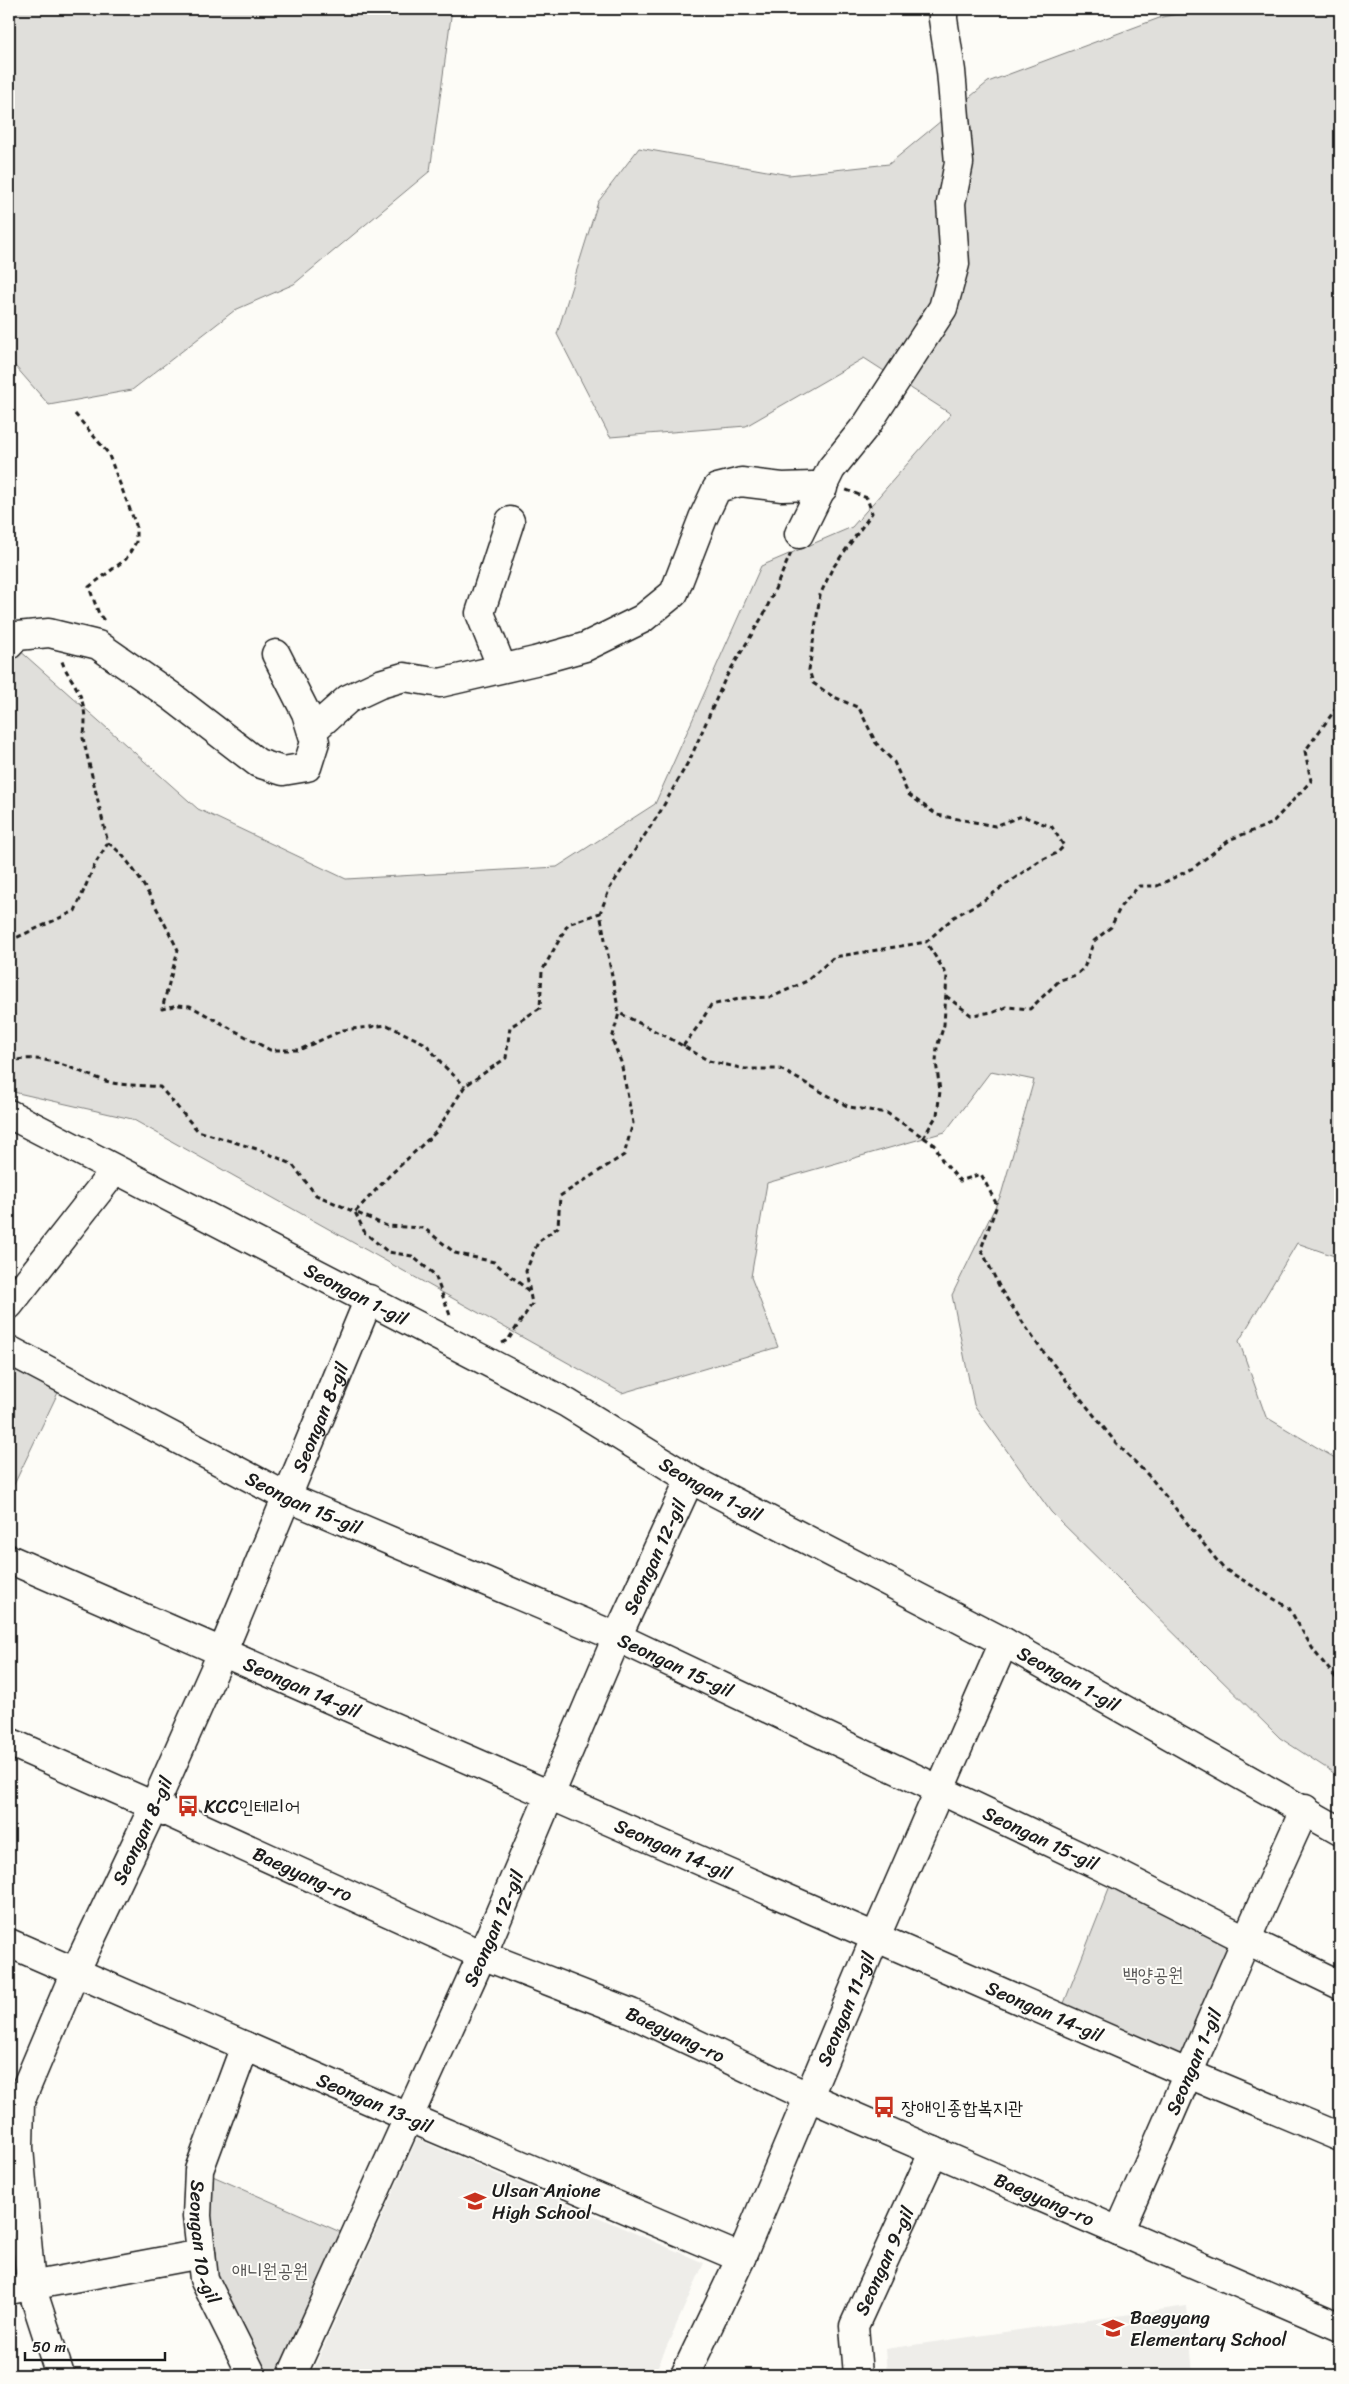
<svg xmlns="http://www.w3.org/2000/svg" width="1349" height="2384" viewBox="0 0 1349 2384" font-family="Sriracha,'Poor Story',sans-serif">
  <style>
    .built { fill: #eeede9 }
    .green { fill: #e0dfdb; stroke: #7e7e7c }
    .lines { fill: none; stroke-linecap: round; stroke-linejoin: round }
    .minor-casing { stroke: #1c1c1c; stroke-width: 31 }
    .path { stroke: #1c1c1c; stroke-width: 3; stroke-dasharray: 5 4; stroke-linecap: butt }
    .minor { stroke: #fdfcf7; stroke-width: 28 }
    .labels { text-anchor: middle; stroke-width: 4; stroke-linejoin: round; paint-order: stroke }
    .street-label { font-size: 19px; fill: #1c1c1c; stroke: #fdfcf7 }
    .poi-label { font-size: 19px; fill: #1c1c1c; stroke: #fdfcf7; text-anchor: start }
    .park-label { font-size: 19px; fill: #575655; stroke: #fdfcf7 }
  </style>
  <rect width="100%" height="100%" fill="#fdfcf7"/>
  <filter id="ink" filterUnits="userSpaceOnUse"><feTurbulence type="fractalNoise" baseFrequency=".02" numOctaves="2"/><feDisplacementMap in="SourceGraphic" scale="10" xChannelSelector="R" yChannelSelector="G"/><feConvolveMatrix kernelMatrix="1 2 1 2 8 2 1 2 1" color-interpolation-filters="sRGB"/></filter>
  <g filter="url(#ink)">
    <g class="built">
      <polygon points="417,2139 704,2263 654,2375 311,2375"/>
      <polygon points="1187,2306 1193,2375 887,2375 885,2349"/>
    </g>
    <g class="green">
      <polygon points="9,9 452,9 430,171 294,284 235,310 132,390 49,405 9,359"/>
      <polygon points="1204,9 1340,9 1340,1258 1297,1243 1239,1341 1266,1417 1340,1461 1340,1777 1280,1738 1051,1512 974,1405 952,1295 1001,1195 1034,1080 991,1071 945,1132 767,1183 751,1277 778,1347 622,1393 132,1119 9,1091 9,641 198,809 346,879 557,867 655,804 761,566 852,527 951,414 864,358 746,426 610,437 557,334 598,202 639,148 789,175 889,164 988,82 1162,17"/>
      <polygon points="9,1350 64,1380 9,1495"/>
      <polygon points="1115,1873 1245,1939 1189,2074 1059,2016"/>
      <polygon points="199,2170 354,2238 292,2375 252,2375 204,2279"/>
    </g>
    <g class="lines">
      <g class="minor-casing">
        <g id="minor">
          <polyline points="799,534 831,469 868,423 943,308 955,264 951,203 959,163 951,71 943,19 943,9"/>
          <polyline points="9,645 17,636 49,633 98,645 171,696 258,763 283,771 307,767 315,742 306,713 276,654"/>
          <polyline points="502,668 480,613 510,521"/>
          <polyline points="312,731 348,699 380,684 404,677 440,683 535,661 585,647 642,619 674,593 703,518 717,488 741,482 782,487 813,486 823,488"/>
          <path id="s1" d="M9,1114l558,289 123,76 314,163 336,189"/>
          <polyline points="9,1305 115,1170"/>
          <path id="s2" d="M9,1350l278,147 330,140 498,236 130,66 95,46"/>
          <path id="s3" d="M9,1559l1180,515 151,63"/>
          <path id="s4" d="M9,1742l145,64 328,149 149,58 178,84 531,230"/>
          <path id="s5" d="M9,1943l399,174 333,141"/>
          <path id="s6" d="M245,2046l-46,124 -2,46 7,63 48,96"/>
          <path id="s7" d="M1119,2231c63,-140 121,-282 186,-422"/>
          <polyline points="9,2290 201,2254"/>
          <path id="s8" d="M60,2375l-29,-89 -12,-138 1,-46 55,-130 79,-166 68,-153 147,-354"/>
          <path id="s9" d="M292,2375l190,-420 135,-318 73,-158"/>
          <path id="s10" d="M685,2375l56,-117 135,-322 128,-294"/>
          <path id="s11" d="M858,2375l-4,-49 80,-175"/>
        </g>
      </g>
      <g class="path">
        <polyline points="75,414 108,453 136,525 136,542 126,559 89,587 99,614 106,623"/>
        <polyline points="791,553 764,614 725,679 691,757 660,812 610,888 600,913 619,1013 671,1039 709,1061 745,1069 780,1069 849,1107 887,1113 935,1145 942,1160 960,1181 981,1174 997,1205 981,1249 1001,1290 1038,1345 1116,1443 1151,1478 1223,1568 1289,1608 1314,1651 1340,1683"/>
        <path d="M108,843c26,15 55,78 70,107l-16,59 15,-4 13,1 80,44h29l44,-20 44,-5 39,19 18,22 21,20"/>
        <path d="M9,941l66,-30 20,-47 13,-21 -25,-105c4,-16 2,-36 -7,-51 -5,-10 -12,-17 -15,-29"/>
        <polyline points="946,996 971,1015 994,1012 1006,1007 1030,1009 1060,980 1076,975 1084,968 1094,941 1111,927 1121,906 1139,886 1157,886 1193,868 1231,839 1271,824 1311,781 1305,751 1340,703"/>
        <polyline points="683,1046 699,1025 711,1005 744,998 772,997 807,981 834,957 926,942 954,917 984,900 1039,861 1057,853 1064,846 1052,827 1022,816 995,826 937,815 908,794 894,762 876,743 859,708 832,696 813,683 809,670 820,595 832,569 872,513 867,498 844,489"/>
        <path d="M9,1062c39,-12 68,12 104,21 14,3 32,2 47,4l38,44 62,19 32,14 24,31 39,17 10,21 23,19 24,4 23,19 16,43"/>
        <polyline points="923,1138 937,1115 940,1091 936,1062 937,1047 944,1025 947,975 926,942"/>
        <polyline points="529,1291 494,1262 455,1253 424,1228 387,1226 355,1212 389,1176 436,1132 465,1086 506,1058 510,1027 540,1008 542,971 568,924 600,913"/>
        <polyline points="502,1343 508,1340 532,1304 526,1271 538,1242 558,1227 560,1196 624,1155 633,1123 621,1062 612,1039 619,1013"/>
      </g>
      <use href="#minor" class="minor"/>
    </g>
  </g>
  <defs>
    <g id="bus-bare" transform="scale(1.725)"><path d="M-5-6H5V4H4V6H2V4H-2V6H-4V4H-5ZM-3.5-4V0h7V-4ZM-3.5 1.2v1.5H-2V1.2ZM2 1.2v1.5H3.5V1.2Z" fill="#c8321e" stroke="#fdfcf7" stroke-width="2.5" paint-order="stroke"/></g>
    <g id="school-bare" transform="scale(1.725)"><path d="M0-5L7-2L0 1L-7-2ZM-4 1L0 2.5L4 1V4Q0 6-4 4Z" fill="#c8321e" stroke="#fdfcf7" stroke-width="2.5" paint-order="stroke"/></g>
  </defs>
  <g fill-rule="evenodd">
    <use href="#bus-bare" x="188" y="1806"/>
    <use href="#bus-bare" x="884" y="2107"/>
    <use href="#school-bare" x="475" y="2201"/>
    <use href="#school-bare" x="1113" y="2328"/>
  </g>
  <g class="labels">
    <g class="street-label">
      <text dy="7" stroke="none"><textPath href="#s1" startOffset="391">Seongan 1-gil</textPath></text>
      <text dy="7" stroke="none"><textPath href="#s8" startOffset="1026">Seongan 8-gil</textPath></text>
      <text dy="7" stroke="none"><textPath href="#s1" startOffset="796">Seongan 1-gil</textPath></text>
      <text dy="7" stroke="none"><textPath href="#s2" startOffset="332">Seongan 15-gil</textPath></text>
      <text dy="7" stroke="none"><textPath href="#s9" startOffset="895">Seongan 12-gil</textPath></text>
      <text dy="7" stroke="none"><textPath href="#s2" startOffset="738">Seongan 15-gil</textPath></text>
      <text dy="7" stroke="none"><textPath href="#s1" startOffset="1201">Seongan 1-gil</textPath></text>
      <text dy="7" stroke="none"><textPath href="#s3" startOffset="320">Seongan 14-gil</textPath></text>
      <text dy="7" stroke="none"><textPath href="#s8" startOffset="576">Seongan 8-gil</textPath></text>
      <text dy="7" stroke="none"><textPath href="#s2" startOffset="1142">Seongan 15-gil</textPath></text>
      <text dy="7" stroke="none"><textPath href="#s3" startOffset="725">Seongan 14-gil</textPath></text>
      <text dy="7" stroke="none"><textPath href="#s4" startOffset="322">Baegyang-ro</textPath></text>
      <text dy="7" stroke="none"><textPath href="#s9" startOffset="490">Seongan 12-gil</textPath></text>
      <text dy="7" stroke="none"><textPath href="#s10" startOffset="400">Seongan 11-gil</textPath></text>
      <text dy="7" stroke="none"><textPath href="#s3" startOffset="1130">Seongan 14-gil</textPath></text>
      <text dy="7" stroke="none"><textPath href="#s4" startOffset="728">Baegyang-ro</textPath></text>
      <text dy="7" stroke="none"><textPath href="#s7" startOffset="185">Seongan 1-gil</textPath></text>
      <text dy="7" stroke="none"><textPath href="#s5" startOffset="399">Seongan 13-gil</textPath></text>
      <text dy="7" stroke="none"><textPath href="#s4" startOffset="1132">Baegyang-ro</textPath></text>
      <text dy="7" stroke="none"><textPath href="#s6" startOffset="205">Seongan 10-gil</textPath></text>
      <text dy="7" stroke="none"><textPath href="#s11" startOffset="121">Seongan 9-gil</textPath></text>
    </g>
    <g class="poi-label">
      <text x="204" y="1813">KCC인테리어</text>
      <text x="901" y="2114">장애인종합복지관</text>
      <text x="492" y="2197">Ulsan Anione<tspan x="492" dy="22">High School</tspan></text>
      <text x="1130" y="2324">Baegyang<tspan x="1130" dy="22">Elementary School</tspan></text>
    </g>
    <g class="park-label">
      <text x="1153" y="1981">백양공원</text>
      <text x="270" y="2277">애니원공원</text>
    </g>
  </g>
  <rect width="1349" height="2384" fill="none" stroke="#fdfcf7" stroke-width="30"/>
  <rect x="15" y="15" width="1319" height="2354" fill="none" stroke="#1c1c1c" stroke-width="2" filter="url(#ink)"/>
  <path d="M25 2352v8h140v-8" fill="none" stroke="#1c1c1c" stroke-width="2.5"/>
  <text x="32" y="2352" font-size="15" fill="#1c1c1c" stroke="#fdfcf7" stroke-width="4" paint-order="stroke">50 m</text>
</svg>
